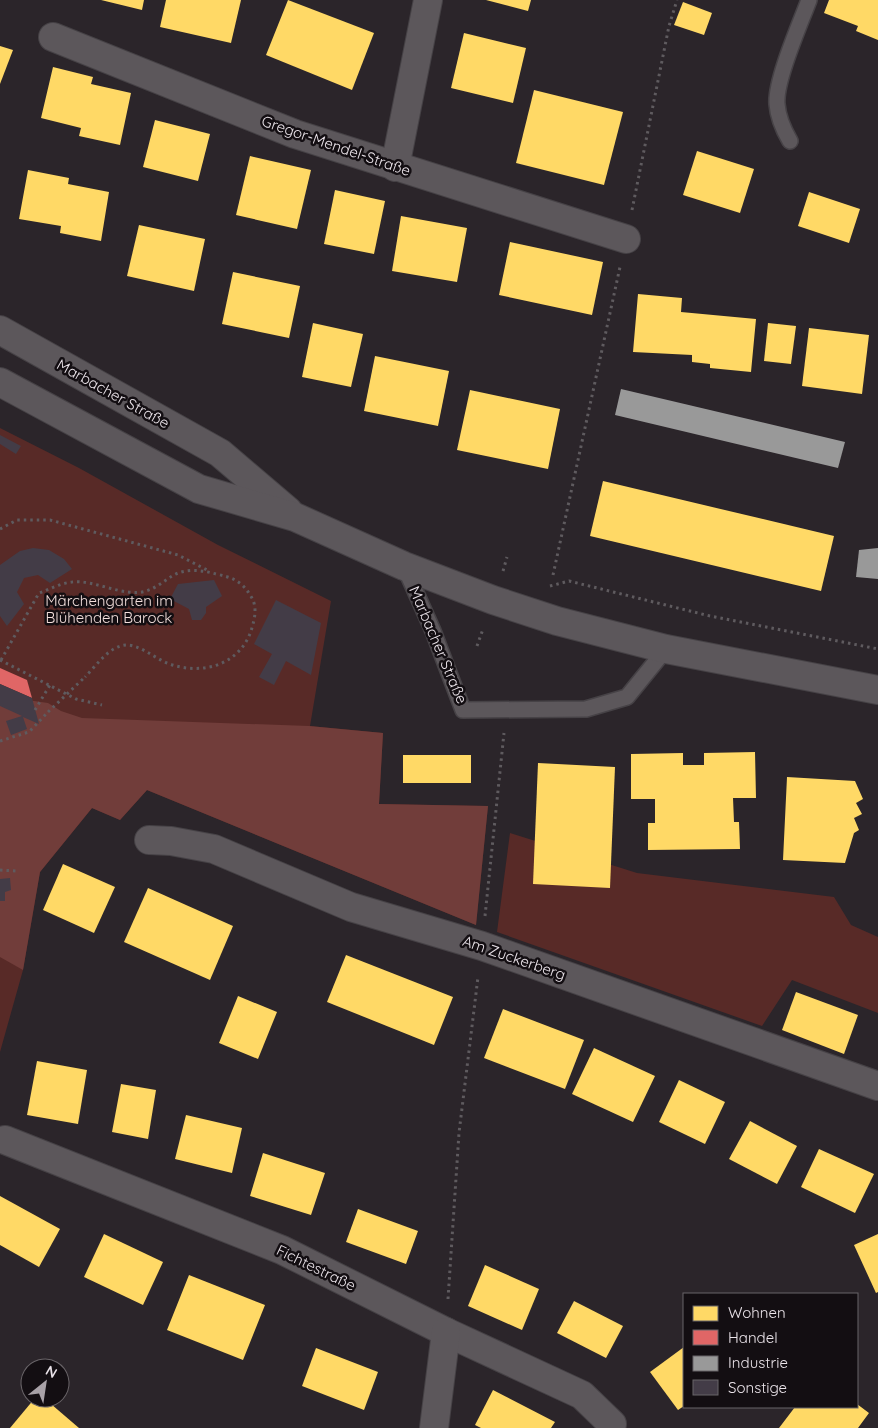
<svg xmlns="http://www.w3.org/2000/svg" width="878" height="1428" viewBox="0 0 878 1428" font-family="Quicksand,sans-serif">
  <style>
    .green { fill: #582a27 }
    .forest { fill: #713d3a }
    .homes { fill: #ffd966 }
    .shops { fill: #e06666 }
    .industry { fill: #999 }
    .building { fill: #433c47 }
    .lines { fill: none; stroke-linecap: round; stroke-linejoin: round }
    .lane-casing { stroke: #464246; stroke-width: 18 }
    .street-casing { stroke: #464246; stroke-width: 30 }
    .secondary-casing { stroke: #464246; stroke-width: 30 }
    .path { stroke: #5f5b5f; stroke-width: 3; stroke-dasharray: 2.5 4; stroke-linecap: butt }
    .lane { stroke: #5c575b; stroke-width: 15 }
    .street { stroke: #5c575b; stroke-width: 28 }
    .secondary { stroke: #5c575b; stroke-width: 28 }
    .path-bridge { stroke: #5f5b5f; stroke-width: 3; stroke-dasharray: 2.5 4; stroke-linecap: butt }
    .labels { text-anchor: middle; stroke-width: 5; stroke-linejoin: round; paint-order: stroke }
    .street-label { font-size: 15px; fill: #ebe4ea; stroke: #130e12 }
    .park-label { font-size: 15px; fill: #f3dfdc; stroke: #130e12 }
  </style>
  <rect width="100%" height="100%" fill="#2b252a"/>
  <g class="green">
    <polygon points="0,428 79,468 218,545 331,601 310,726 383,733 379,804 488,806 476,925 147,790 120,820 92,808 40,872 23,970 0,1052"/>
    <polygon points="510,833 637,873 834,897 851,925 878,937 878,1013 792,980 762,1026 497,932"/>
  </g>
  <polygon class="forest" points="13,698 48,703 61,711 82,718 309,726 383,733 379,804 488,806 476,925 147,790 120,820 92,808 40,872 23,970 0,957 0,705"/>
  <g class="homes">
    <polygon points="101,0 144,0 142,10"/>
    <polygon points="166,0 241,0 231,43 160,27"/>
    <polygon points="288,0 374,33 352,90 266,55"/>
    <polygon points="486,0 531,0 528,11"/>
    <polygon points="829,0 878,0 878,40 856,31 858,26 824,13"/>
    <polygon points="683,2 712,13 704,35 674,25"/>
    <polygon points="464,33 526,48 513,103 451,88"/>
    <polygon points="0,46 13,50 0,84"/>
    <polygon points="53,67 93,77 91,84 131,93 120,145 79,136 81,128 41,118"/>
    <polygon points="534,90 623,112 604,185 516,163"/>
    <polygon points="155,120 210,134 198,181 143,167"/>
    <polygon points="697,151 754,169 740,213 683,195"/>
    <polygon points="250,156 311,170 297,229 236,215"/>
    <polygon points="28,170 69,178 68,184 109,192 101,241 60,233 61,226 19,219"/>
    <polygon points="335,190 385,201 374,254 324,244"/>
    <polygon points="809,192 860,209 849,243 798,226"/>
    <polygon points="401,216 467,228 457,282 392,271"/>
    <polygon points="139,225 205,239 194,291 127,276"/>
    <polygon points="510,242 603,262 592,315 499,295"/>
    <polygon points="233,272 300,286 289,338 222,324"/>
    <polygon points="638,294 682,298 681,312 756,319 751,372 710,368 710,364 692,362 692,355 633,352"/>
    <polygon points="313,323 363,334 351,387 302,377"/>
    <polygon points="768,323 796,326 791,364 764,361"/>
    <polygon points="809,328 869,335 862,394 802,386"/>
    <polygon points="375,356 449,371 438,426 364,411"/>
    <polygon points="470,390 560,409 548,469 457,450"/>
    <polygon points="603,481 834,536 821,591 590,536"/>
    <polygon points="755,752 756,798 733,798 734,822 739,822 740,849 648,850 648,823 655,823 655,799 631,799 631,754 683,753 683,765 704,765 704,753"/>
    <rect x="403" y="755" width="68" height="28"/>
    <polygon points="538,763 615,767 610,888 533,884"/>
    <polygon points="787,777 855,781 863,799 856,803 862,814 854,818 859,830 854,833 845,863 783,860"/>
    <polygon points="63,864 115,887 94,933 43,910"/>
    <polygon points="148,888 233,926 210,980 124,942"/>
    <polygon points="346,955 453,997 434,1045 327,1002"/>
    <polygon points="796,992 858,1015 844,1054 782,1030"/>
    <polygon points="238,996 277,1012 258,1059 219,1043"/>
    <polygon points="503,1009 584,1040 565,1089 484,1058"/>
    <polygon points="594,1048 655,1076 633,1122 572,1094"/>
    <polygon points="37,1061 87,1070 78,1124 27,1115"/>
    <polygon points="679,1080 725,1102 705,1144 659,1122"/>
    <polygon points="121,1084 156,1090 148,1139 112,1132"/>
    <polygon points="186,1115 242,1128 232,1173 175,1159"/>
    <polygon points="750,1121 797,1146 777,1184 729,1159"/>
    <polygon points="819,1149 874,1174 855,1213 801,1187"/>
    <polygon points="263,1153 325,1173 311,1215 250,1196"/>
    <polygon points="0,1196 60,1229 39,1267 0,1245"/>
    <polygon points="358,1209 418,1231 406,1264 346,1242"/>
    <polygon points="104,1234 163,1262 143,1305 84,1277"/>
    <polygon points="878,1234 878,1292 876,1293 854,1245"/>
    <polygon points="485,1265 539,1289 522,1330 468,1306"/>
    <polygon points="189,1275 265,1305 243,1360 167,1330"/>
    <polygon points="574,1301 623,1326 606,1358 557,1333"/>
    <polygon points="684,1347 684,1406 678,1410 650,1372"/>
    <polygon points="316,1348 378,1372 364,1410 302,1386"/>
    <polygon points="493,1390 555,1422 551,1428 481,1428 475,1425"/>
    <polygon points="35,1398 44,1398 79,1428 10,1428"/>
    <polygon points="857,1404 869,1413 858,1428 779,1428 795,1407 857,1407"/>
  </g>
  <polygon class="shops" points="0,668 27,680 32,698 0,684"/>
  <g class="industry">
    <polygon points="621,389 845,442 838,468 615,415"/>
    <polygon points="878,548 878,579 856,577 859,550"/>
  </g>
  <g class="building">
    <polygon points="0,435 21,446 16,454 0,444"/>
    <polygon points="33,548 49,550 64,559 72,569 50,583 38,575 24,578 17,592 24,604 7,626 0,616 0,565 20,551"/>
    <polygon points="214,580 222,596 206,607 206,613 201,620 192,620 189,609 170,599 178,584"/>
    <polygon points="276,600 321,623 311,675 286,661 274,685 259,677 272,654 254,644"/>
    <polygon points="0,684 32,698 39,724 23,717 27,729 11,735 6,721 22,716 0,706"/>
    <polygon points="10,878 11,890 5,892 5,901 0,901 0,879"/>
  </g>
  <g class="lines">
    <g class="lane-casing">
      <g id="lane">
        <path d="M790,141c-7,-12 -12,-23 -13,-37 -2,-23 23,-80 32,-104"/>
        <polyline points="404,566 433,631 463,710 586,709 627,697 666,649"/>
      </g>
    </g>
    <g class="street-casing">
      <g id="street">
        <polyline points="53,37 295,134 626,239"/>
        <polyline points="395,167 428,0"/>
        <polyline points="149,840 171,841 214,849 351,907 482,946 878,1086"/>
        <polyline points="5,1140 282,1250 446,1332 582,1395 612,1424"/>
        <polyline points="434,1428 446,1332"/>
      </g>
    </g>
    <g class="secondary-casing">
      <g id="secondary">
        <polyline points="0,330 220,453 288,511"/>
        <polyline points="0,382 199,489 295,517 404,566 493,600 557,621 666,649 878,690"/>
      </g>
    </g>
    <g class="path">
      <polyline points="632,210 669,26 677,0"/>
      <polyline points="0,529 17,520 50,520 178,555 209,571"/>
      <polyline points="503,571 507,557"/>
      <polyline points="553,575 620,267"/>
      <polyline points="550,586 569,581 710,616 878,649"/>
      <polyline points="477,646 483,629"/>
      <polyline points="0,660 76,699 102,705"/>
      <path d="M1,660l38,-67c11,-4 22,-10 33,-11 21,-3 53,16 74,9 10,-3 18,-10 26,-15 13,-8 30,-6 44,-2 15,3 26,7 34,21 8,11 5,23 1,36 -12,35 -51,45 -84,32 -14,-6 -27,-18 -41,-18 -17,1 -30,21 -41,32"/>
      <polyline points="35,710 50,685"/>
      <polyline points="0,741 29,732 48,712"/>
      <polyline points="0,870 16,871"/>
      <polyline points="485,916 504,733"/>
      <polyline points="448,1299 459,1133 478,977"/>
    </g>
    <use href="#lane" class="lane"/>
    <use href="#street" class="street"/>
    <use href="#secondary" class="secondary"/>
    <polyline class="path-bridge" points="48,712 85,677"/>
  </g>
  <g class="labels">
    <g class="street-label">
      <text transform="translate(336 146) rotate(19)" y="5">Gregor-Mendel-Straße</text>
      <text transform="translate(113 394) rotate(29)" y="5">Marbacher Straße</text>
      <text transform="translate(438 645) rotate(67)" y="5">Marbacher Straße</text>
      <text transform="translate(514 958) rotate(19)" y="5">Am Zuckerberg</text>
      <text transform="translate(316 1268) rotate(26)" y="5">Fichtestraße</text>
    </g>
    <g class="park-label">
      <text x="109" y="606">Märchengarten im<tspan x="109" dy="17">Blühenden Barock</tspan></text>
    </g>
  </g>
  <rect x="683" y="1293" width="175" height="115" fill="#130e12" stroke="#696468"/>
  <rect x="693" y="1306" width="25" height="15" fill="#ffd966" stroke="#696468"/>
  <text x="728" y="1318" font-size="15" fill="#ebe4ea">Wohnen</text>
  <rect x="693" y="1330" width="25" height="15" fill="#e06666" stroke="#696468"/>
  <text x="728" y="1343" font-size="15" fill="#ebe4ea">Handel</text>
  <rect x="693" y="1356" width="25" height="15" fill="#999999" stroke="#696468"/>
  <text x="728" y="1368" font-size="15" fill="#ebe4ea">Industrie</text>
  <rect x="693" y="1380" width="25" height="15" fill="#433c47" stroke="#696468"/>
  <text x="728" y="1393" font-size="15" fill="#ebe4ea">Sonstige</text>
  <g transform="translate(45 1383) rotate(30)"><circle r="24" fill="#130e12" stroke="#696468"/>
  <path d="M0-4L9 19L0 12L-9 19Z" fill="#a8a1a7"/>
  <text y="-8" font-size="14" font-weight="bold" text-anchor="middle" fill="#ebe4ea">N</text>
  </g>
</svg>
